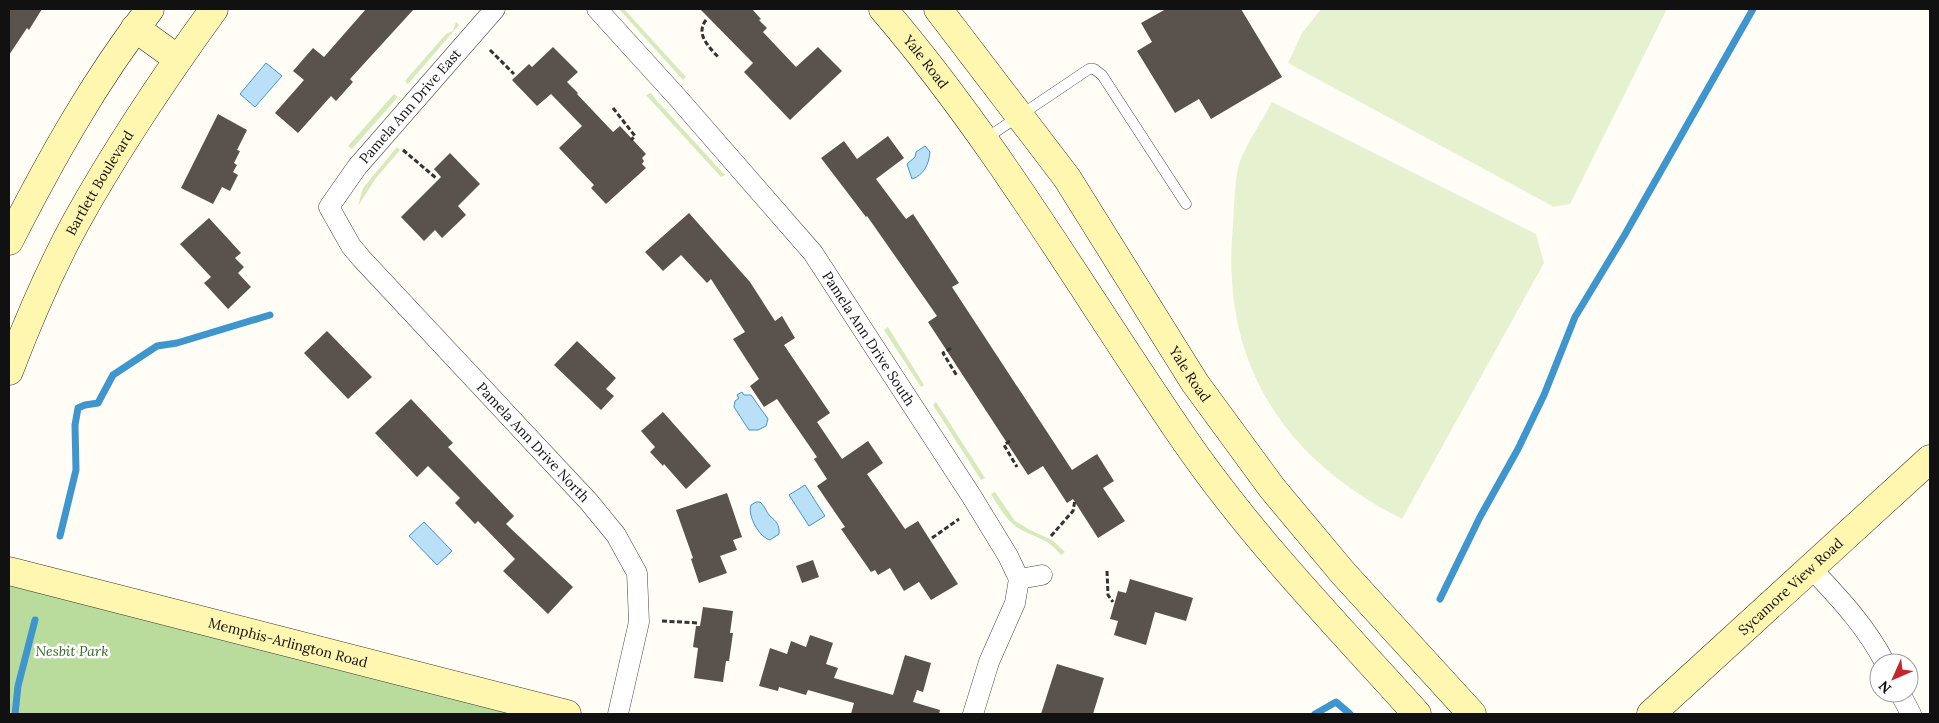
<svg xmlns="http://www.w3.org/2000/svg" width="1939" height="723" viewBox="0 0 1939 723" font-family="Lora,serif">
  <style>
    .green { fill: #d5ebbd }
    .forest { fill: #b9dc9c }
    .pitch { fill: #e6f2cf }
    .water { fill: #b9e0f7; stroke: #3f96cf }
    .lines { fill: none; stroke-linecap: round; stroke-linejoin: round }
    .stream { stroke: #3f96cf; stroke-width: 7 }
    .building { fill: #5a524d }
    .lane-casing { stroke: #444; stroke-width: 11 }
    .street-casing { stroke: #444; stroke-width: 21 }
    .secondary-casing { stroke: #333; stroke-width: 29 }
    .path { stroke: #333; stroke-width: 3; stroke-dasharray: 5 2.5; stroke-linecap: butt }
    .lane { stroke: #fff; stroke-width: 10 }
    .street { stroke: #fff; stroke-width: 20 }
    .secondary { stroke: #fff6b0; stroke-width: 28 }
    .labels { text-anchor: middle; stroke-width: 5; stroke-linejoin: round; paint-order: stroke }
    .street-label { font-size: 14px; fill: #111; stroke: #fff }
    .park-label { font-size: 14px; font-style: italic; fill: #2f6b1f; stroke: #fff }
  </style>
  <rect width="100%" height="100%" fill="#fffdf5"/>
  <g class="green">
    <polygon points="619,9 624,9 686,77 683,80"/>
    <polygon points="456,22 459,25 408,84 405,81 446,34 453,31"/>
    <polygon points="651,93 657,101 725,175 721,177 646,95"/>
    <polygon points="394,94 398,97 352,149 348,146"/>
    <polygon points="397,147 400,150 376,178 358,206 363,188"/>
    <polygon points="888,327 924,385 921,387 884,330"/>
    <polygon points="936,402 985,478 981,480 933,405"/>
    <path d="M995,492l20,29 15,9 22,10 13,12 -4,3c-13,-17 -26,-17 -43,-27 -12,-8 -19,-21 -27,-34z"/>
  </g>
  <polygon class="forest" points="9,569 562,714 9,714"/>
  <g class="pitch">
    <polygon points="1321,9 1667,9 1570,204 1554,207 1288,63 1302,33"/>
    <path d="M1272,102l264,132 8,29 -142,256c-120,-61 -182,-157 -169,-294 1,-14 2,-52 7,-64 8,-20 22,-40 32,-59z"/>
  </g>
  <g class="water">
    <polygon points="266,63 282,76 255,107 240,94"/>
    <path d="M925,146l5,6c-1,12 -6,23 -18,27l-5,-15 8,-7 1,-5z"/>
    <polygon points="742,392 744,395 751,395 768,419 766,426 758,430 749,430 734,407 735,401 739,398 737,395"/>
    <polygon points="805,485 825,516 809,526 789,495"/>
    <path d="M760,502c5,4 6,10 10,14 6,5 10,9 9,18l-9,6c-10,-2 -23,-24 -19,-35l5,-3z"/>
    <polygon points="424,522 452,551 437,565 409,536"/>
  </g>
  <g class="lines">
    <g class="stream">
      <polyline points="60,536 76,470 75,425 78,408 85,405 98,403 113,375 157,346 177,343 270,315"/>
      <polyline points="1440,599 1480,517 1518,449 1544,395 1575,317 1624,236 1753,9"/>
      <polyline points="15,714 18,686 35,620"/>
      <polyline points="1315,714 1336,702 1350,714"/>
    </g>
  </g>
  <g class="building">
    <polygon points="9,9 42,9 29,30 27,28 9,55"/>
    <polygon points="366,9 414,9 350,79 353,82 336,101 331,96 298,133 275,113 304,80 293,71 313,48 324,57"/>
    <polygon points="700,9 752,9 761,19 759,20 767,28 763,32 796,67 818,47 842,71 790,120 744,72 753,63"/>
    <polygon points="1166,9 1241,9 1282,77 1211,119 1199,99 1175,113 1137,51 1152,42 1141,23"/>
    <polygon points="553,47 578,72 567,82 578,93 577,94 613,132 620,126 646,154 642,158 644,161 642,164 646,168 606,204 591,188 594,185 559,148 582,126 551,94 537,106 512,80 529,64 532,67"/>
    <polygon points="218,114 247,130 237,150 240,151 234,163 237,165 233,172 238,175 230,191 222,187 213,204 181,188"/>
    <polygon points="888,136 904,158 876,179 906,219 913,214 959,283 952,287 1072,470 1097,454 1114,481 1103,488 1125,521 1098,538 1073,499 1067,503 1043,466 1028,475 928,322 937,316 867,216 866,217 821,158 844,141 857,159"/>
    <polygon points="450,153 480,184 458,206 466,215 442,238 435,230 424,241 401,217 441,177 434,169"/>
    <polygon points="689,213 750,282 775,321 782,316 795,338 784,345 830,413 817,422 842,459 868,441 883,463 867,474 905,529 918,521 958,584 931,600 919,582 904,591 890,568 878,575 875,570 871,572 841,529 845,527 817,486 827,479 814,459 817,457 777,399 764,407 750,386 759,379 733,339 745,332 711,279 707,283 681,255 663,271 645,252"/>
    <polygon points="209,218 241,253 235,258 244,267 238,273 251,287 228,309 204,283 211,277 180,244"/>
    <polygon points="327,331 372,377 348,399 304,353"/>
    <polygon points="577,341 616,378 606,389 614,396 601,410 554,365"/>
    <polygon points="411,399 453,443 448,447 514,516 506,524 573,587 548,614 503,571 515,559 478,521 475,524 455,503 460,498 428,466 417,477 375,433"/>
    <polygon points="663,412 711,466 686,489 664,464 663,466 650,452 655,447 641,431"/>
    <polygon points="727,493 742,537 733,540 737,550 720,556 727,573 699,583 691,559 693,558 676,510"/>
    <polygon points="813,560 819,577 802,583 796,566"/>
    <polygon points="1130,579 1193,598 1186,621 1155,612 1146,645 1114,635 1118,621 1110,619 1118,591 1126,593"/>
    <polygon points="703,607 733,611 730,633 733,633 729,661 726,661 723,682 694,678 698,648 693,647 696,626 700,626"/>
    <polygon points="810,635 833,643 826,664 838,668 834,678 893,695 905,655 931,663 923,692 917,690 913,702 940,710 939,714 851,714 854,703 808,690 806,695 779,687 778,691 759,686 770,648 787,654 791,641 806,647"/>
    <polygon points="1057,664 1104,678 1093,714 1041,714"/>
  </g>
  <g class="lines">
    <g class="lane-casing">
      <polyline id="lane" points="985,139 1089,69 1094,69 1102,75 1186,204"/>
    </g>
    <g class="street-casing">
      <g id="street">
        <path id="s1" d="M495,9l-138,158 -28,40 22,39 10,12 228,244 27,33 21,38 2,49 -21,92"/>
        <path id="s2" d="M597,9l80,88 136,156 159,244 36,59 11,23 -4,24 -26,59 -16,52"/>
        <path d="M1811,568c28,30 55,58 74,95"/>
        <polyline points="1019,579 1042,575"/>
        <polyline points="1900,693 1911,714"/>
      </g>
    </g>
    <g class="secondary-casing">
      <g id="secondary">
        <path id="s3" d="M883,9c114,133 202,286 301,430 68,99 153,186 233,275"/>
        <path id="s4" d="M938,9l129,169 128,205 77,105 71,85 129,141"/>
        <polyline points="135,28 178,59"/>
        <path d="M9,241c41,-80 85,-160 141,-232"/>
        <path id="s5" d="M9,371c19,-50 41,-101 67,-149 41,-74 88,-144 138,-213"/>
        <path id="s6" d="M9,571l558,143"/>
        <path id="s7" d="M1651,714l279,-255"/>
      </g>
    </g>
    <g class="path">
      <path d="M706,20c-11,14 3,27 13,38"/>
      <polyline points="490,50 514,74"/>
      <polyline points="613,108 635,136 631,140"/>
      <polyline points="403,150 436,178"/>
      <polyline points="951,348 943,353 957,376"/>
      <polyline points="1010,441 1004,445 1017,467"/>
      <polyline points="1051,536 1073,511 1075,500"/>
      <polyline points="932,538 959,519"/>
      <polyline points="1107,571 1108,595 1113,602"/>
      <polyline points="662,621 699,623"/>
    </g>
    <use href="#lane" class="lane"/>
    <use href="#street" class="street"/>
    <use href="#secondary" class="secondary"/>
  </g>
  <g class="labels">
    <g class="street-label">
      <text dy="5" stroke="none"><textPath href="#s3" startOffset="68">Yale Road</textPath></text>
      <text transform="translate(410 106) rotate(-49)" y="5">Pamela Ann Drive East</text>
      <text dy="5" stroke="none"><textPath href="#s5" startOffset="209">Bartlett Boulevard</textPath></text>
      <text dy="5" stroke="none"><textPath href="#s2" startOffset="428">Pamela Ann Drive South</textPath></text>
      <text dy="5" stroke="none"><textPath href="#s4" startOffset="444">Yale Road</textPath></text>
      <text dy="5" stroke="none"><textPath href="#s1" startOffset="571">Pamela Ann Drive North</textPath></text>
      <text dy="5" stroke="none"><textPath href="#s7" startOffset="189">Sycamore View Road</textPath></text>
      <text dy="5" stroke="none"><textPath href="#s6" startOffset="288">Memphis-Arlington Road</textPath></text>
    </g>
    <g class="park-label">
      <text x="72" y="656">Nesbit Park</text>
    </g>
  </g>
  <rect width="1939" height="723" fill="none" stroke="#111111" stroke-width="20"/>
  <g transform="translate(1894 678) rotate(225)"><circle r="24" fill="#ffffff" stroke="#a0a0a0"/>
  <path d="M0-4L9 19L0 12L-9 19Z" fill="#c4262e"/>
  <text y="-8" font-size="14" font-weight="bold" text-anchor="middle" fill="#111111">N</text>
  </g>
</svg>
